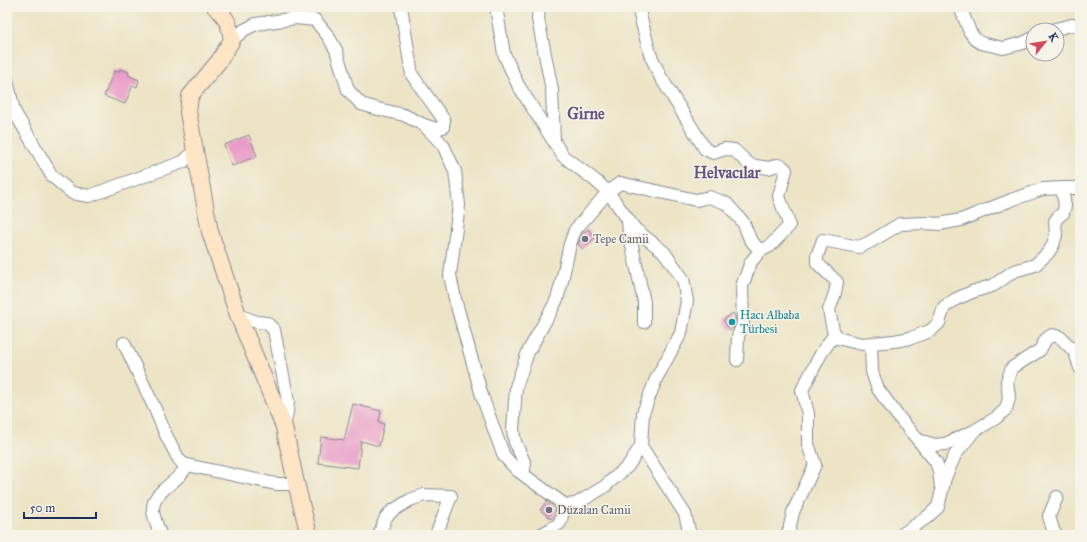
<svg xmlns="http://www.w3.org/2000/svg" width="1087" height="542" viewBox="0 0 1087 542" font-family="'IM FELL Great Primer',serif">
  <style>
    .building { fill: #e99bc8 }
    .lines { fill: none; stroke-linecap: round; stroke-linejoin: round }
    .street-casing { stroke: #848a92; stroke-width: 14 }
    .secondary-casing { stroke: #848a92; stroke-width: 18 }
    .street { stroke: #fff; stroke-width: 12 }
    .secondary { stroke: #fde5c5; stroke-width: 16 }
    .worship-dot { fill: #6b7280; stroke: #f7f3e8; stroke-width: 1.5 }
    .culture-dot { fill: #0f9aa8; stroke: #f7f3e8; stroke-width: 1.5 }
    .labels { text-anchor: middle; stroke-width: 3; stroke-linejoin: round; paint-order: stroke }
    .worship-label { font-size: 12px; fill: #5b616d; stroke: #f7f3e8; text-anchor: start }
    .culture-label { font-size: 12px; fill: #0d838f; stroke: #f7f3e8; text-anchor: start }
    .district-label { font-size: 16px; font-weight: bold; fill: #635583; stroke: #f7f3e8 }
  </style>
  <rect width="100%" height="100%" fill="#f7f3e8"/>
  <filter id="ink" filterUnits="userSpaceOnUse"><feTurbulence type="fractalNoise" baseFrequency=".025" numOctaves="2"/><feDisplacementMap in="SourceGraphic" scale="8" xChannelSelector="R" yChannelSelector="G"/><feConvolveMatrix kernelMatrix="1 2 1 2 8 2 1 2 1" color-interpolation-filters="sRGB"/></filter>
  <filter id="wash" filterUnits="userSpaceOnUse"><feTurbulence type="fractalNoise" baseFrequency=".012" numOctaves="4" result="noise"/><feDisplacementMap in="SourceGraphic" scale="16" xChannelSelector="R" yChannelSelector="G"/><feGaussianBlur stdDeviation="0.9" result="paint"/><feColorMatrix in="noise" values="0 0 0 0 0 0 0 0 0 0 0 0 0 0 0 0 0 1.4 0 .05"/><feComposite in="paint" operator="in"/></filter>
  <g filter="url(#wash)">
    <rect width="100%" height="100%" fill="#ede4c6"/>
    <g id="blocks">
      <g class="building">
        <polygon points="120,69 129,72 128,75 139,80 137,87 133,85 125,104 104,96 114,71 119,72"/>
        <polygon points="249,135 257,156 232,166 224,145"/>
        <polygon points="588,229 595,238 582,249 578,244 582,234"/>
        <polygon points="733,313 735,316 735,323 733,328 730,330 723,320"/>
        <polygon points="353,404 381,411 379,422 384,424 379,446 361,441 358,468 318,463 321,437 344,440"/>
        <polygon points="547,501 556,509 554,516 551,519 540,510"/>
      </g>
    </g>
  </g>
  <g filter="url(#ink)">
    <use href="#blocks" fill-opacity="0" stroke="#848a92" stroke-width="1"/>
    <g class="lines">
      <g class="street-casing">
        <g id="street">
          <polyline points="401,7 412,75 444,120 443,127 436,129 424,125"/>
          <polyline points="539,7 538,19 552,90 554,141"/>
          <polyline points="960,7 970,32 976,40 981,43 1003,48 1023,43 1033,38"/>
          <polyline points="1051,30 1072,25 1080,26"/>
          <polyline points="232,40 244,30 256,24 296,18 315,20 328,36 336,50 348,90 361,104 378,109 404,115 424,125 443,145 455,171 459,205 450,275 455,299 482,396 496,435 504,456 517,470 565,505 576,504 604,487 628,466 641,446 643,413 656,379 681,333 687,301 683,279 664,252 635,229 608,192 596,181 563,156 518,85 504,54 496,7"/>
          <polyline points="7,80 14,111 52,176 72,193 89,196 183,162 195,151"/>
          <polyline points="1062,188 1065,206 1063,213 1058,217 1055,221 1056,235 1053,245 1048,253 1035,265 1014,271 994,285 972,292 956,299 944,307 939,323 930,331 911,338 894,341 862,344 837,338 833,330 829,310 835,293 837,282 817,263 817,256 823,240 859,247 870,242 900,224 926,223 939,224 961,220 1011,200 1043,189 1062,188 1076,188 1080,190"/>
          <polyline points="628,221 629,232 644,302 644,322"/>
          <polyline points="238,315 257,322 267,323 274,330 288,401 287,412 284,427"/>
          <polyline points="124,343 155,409 166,435 178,458 182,463 187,465 276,484 288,484 296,483"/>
          <polyline points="871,344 872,372 878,389 897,415 918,440 935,445 945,444 972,432"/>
          <polyline points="737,360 738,336 743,324 742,286 751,262 760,251"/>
          <polyline points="919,441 936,462 939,471 941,487"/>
          <polyline points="641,446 685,514 690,535"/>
          <polyline points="523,474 525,464 515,442 513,430 516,387 528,352 553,307 557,299 561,285 570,244 575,230 608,192 620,183 696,200 709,197 726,203 743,222 750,239 760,251 770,246 789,226 787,217 783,208 779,196 786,170 782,166 777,165 769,168 750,165 734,150 725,149 713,153 705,149 660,76 650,54 638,7"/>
          <path d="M160,535c-2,-8 -6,-16 -7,-24 -2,-21 27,-28 34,-46"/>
          <polyline points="379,535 386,517 392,511 410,500 424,495 451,496 436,535"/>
          <polyline points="540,535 551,529 560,523 565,505"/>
          <polyline points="786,535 789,531 793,512 815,465 808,444 808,414 802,390 822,352 835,334"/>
          <polyline points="901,535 926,518 938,507 945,478 955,455 974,431 996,418 1006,409 1009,398 1007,381 1012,368 1040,350 1046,339 1052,335 1060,337 1075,352 1080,368"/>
          <polyline points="1056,535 1053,530 1049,516 1057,497"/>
        </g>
      </g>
      <g class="secondary-casing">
        <path id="secondary" d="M215,7c13,11 14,17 17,33l-13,21 -29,35 -2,16 22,120 28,83 46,112 12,56 13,52"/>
      </g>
      <use href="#street" class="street"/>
      <use href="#secondary" class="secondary"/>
    </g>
  </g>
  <g class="worship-dot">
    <circle cx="585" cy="239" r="4"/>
    <circle cx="549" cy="510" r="4"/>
  </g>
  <circle class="culture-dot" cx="732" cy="322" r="4"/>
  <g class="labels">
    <g class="worship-label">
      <text x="593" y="243">Tepe Camii</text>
      <text x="557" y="514">Düzalan Camii</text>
    </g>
    <g class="culture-label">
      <text x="740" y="319">Hacı Albaba<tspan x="740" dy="14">Türbesi</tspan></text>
    </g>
    <g class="district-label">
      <text x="586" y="119">Girne</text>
      <text x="727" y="178">Helvacılar</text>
    </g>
  </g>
  <rect width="1087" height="542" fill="none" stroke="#f7f3e8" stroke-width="24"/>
  <g transform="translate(1045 42) rotate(60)"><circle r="19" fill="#f7f3e8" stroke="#9fa5b1"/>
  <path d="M0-3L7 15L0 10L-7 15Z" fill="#d1495b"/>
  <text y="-6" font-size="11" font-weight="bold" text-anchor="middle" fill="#1b2f5e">K</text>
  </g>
  <path d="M24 512v6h72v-6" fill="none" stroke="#1b2f5e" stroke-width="2"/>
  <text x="30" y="512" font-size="12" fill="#1b2f5e" stroke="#f7f3e8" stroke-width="3" paint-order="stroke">50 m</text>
</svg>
